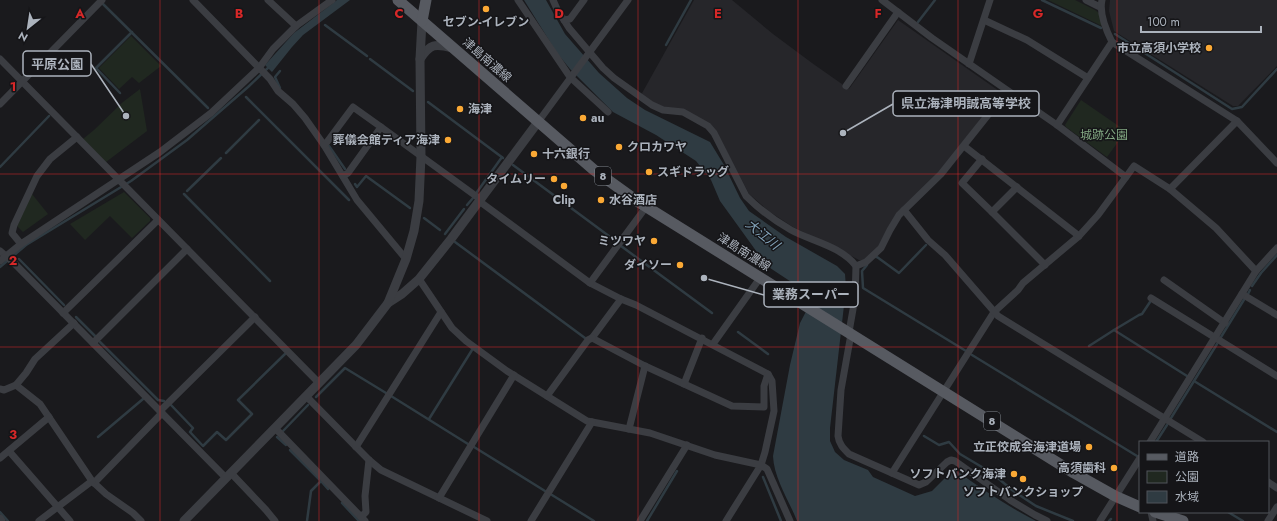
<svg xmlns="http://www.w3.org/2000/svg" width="1277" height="521" viewBox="0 0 1277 521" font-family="Jost,'Noto Sans JP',sans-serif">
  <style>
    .built { fill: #26262a }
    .green { fill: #202820 }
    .water { fill: #2f3b42 }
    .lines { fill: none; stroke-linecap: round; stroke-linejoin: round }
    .stream { stroke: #2f3b42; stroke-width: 2.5 }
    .minor { stroke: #3b3d42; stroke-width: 7 }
    .tertiary { stroke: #3b3d42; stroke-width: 9 }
    .primary { stroke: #575a61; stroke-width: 11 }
    .grid { fill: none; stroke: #d62828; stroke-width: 1; stroke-opacity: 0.55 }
    .poi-dot { fill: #fba935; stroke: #151518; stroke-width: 1.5 }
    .labels { text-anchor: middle; stroke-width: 3; stroke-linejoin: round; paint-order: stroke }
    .shield { fill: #151518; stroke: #7f848c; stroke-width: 1 }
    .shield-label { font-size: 11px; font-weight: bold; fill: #acb3bd }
    .poi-label { font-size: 12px; font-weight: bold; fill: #acb3bd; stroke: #151518; text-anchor: end }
    .street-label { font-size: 12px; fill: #acb3bd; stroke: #151518 }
    .park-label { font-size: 12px; fill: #83a883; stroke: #151518 }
    .water-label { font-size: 13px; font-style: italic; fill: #83a3b9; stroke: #151518 }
    .grid-label { font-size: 13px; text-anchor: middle; font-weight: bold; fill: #d62828; stroke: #151518; stroke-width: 3; stroke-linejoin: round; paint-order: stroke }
    .leader { fill: none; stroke: #acb3bd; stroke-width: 1.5 }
    .callout-dot { fill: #acb3bd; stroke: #151518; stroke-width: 1.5 }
    .callout { fill: #151518; stroke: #acb3bd; stroke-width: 1.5 }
    .callout-label { font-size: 13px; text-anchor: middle; font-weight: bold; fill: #acb3bd }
  </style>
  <rect width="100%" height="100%" fill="#1a1a1d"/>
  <g class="built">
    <polygon points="694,0 732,0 773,34 812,63 849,89 898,20 999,91 999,95 939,173 897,213 880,246 864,260 859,260 834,247 793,227 770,212 749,194 719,137 705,121 663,108 641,95"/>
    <polygon points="1110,0 1277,0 1277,66 1238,106 1233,106 1114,31 1109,11"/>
  </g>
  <g class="green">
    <polygon points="1048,0 1075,0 1095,10 1099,13 1102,26"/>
    <polygon points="131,36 161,66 139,83 132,77 119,89 99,68"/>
    <polygon points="140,89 147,131 106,162 83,139 94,130 123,102"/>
    <polygon points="1081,100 1126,131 1107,157 1066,127 1065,125"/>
    <polygon points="124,192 150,218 150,221 132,238 110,216 85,240 70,224"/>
    <polygon points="32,194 48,214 23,232 17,226"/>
  </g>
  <g class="water">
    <polygon points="337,0 350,0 303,35 292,47 272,72 265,65 294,33"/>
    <path d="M524,0h22l19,34 34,39 28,25 18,12 65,32 14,23 16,33 9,13 37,26 51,29 8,8 1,14 -16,140v13l5,11 9,8 24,10 5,7 42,19 17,-5 22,-22c26,19 53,37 82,52h-239c-8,-21 -23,-42 -24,-65l17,-91 10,-42 12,-23 -1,-5 -44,-29 -47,-65 -9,-21 -15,-19 -40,-26 -43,-23 -43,-43 -13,-16z"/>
  </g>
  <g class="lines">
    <g class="stream">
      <polyline points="1042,0 1101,28"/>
      <polyline points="102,3 208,108"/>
      <polyline points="918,22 935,0"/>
      <polyline points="325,25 367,56"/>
      <polyline points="1115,34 1232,109 1242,107 1277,69"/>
      <polyline points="666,45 691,0"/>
      <polyline points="370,59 413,91"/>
      <polyline points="280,88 275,77 280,71"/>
      <polyline points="120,93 96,68 132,32"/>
      <polyline points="246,97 349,200"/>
      <polyline points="428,102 503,158"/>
      <polyline points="329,146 345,169"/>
      <polyline points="226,153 259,120"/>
      <polyline points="513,165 617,242"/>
      <polyline points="0,167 49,116"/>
      <polyline points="355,184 357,187 366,176 410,208"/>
      <polyline points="187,191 221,158"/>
      <polyline points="477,192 502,157"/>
      <polyline points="184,194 270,281"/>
      <polyline points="467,205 473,198"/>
      <polyline points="424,218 440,230"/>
      <polyline points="445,234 464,209"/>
      <polyline points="455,242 585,338"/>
      <polyline points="621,246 712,313"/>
      <polyline points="876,257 877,257 899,273 926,245"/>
      <polyline points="19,259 64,305"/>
      <polyline points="867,265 862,271 863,288 966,351"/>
      <polyline points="0,267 26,245 131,181 187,140 248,87 270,66"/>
      <polyline points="1252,286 1261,273 1277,255"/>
      <polyline points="1248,294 1250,290"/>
      <polyline points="76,317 95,336"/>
      <polyline points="1114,330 1139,315 1142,314 1150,302"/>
      <polyline points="738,332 768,354"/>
      <polyline points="1221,337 1245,298"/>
      <polyline points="100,342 158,400 164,401"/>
      <polyline points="1089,346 1114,330 1187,376"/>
      <polyline points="972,355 1137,456"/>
      <polyline points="1194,381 1277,432"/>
      <polyline points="391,396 468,444"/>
      <polyline points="316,397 345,368 386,393"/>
      <polyline points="171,405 193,428 190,432 203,446 217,432 226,440 252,414 238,400 285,354"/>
      <polyline points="1171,418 1217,344"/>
      <polyline points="429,419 472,350"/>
      <polyline points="283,431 308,405"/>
      <polyline points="924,436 939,445 949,442 960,454 992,473 1012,490 1036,506 1073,521"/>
      <polyline points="98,437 143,399"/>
      <polyline points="277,437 286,445"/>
      <polyline points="1156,442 1167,425"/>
      <polyline points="474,447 545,491"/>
      <polyline points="290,450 321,481"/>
      <polyline points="763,477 781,521"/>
      <polyline points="552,495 594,521"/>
      <polyline points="342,503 359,521"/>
      <polyline points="0,512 8,521"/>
      <polyline points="1228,512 1243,521"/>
      <polyline points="307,521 311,491 321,481 328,489"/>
      <polyline points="647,521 677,471"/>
      <polyline points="1109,521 1111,519"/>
    </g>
    <g class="minor">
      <polyline points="193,0 270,79 278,91 293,104 305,118 324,145 357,200 406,259"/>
      <polyline points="268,0 296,26"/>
      <polyline points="518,0 570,77 608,112"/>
      <path d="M553,0l4,9 12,19 34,40 11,10 38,27 11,5 20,2 25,14 6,7 32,63c13,13 29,25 45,34 20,11 50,16 65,36"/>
      <polyline points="882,0 932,38 1057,125 1126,177 1098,215 1079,236 1023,283 1018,290 994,312 892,473"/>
      <polyline points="1086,0 1100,7"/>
      <path d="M1102,0c-3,13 4,30 10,42l125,79 40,42"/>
      <polyline points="564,20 570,19 584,0"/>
      <polyline points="984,20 1027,40 1088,78"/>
      <polyline points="0,59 319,383"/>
      <polyline points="969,64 990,0"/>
      <polyline points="846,86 898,12"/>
      <polyline points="0,104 102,0"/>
      <polyline points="538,122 628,0"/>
      <polyline points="1057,125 1112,42"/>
      <polyline points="381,127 480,199"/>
      <polyline points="324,145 327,142 353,107 381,127 348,173 343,176"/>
      <polyline points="964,146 1079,236"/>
      <polyline points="982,159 962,183 992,212"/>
      <polyline points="1126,177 1134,166 1170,189 1237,121"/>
      <polyline points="1017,187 992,212 1045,265"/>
      <polyline points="1170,189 1216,228 1256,271"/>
      <polyline points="479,201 590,283 621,299 636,305 768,374 772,381 774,411 765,452 761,465 726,521"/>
      <polyline points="904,210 928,240 945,255 998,316 1203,442"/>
      <polyline points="21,244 12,233 14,225 37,176 50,159 77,137"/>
      <polyline points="0,251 14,263 226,478"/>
      <polyline points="0,261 21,244 160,152 211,113 259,68 273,49 296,26 332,0"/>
      <polyline points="419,279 452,328 466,341 507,371 587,421 650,433 715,455 761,465 767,469 790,521"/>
      <polyline points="1164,280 1225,323"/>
      <polyline points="590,283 646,207"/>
      <polyline points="1242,294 1277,315"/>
      <polyline points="1151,298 1277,376"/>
      <polyline points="621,299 592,338 645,366 732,406 764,407 764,386 768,374"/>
      <polyline points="63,313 158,220"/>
      <polyline points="849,332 855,298 856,266 866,262 881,248 890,230 899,215 941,174 1007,91"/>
      <path d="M851,334l-10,56 -3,46c1,8 5,12 11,18l70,31 7,-3 21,-20 4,-2 4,1 55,39 25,15 12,6"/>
      <polyline points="93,343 187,249"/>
      <polyline points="713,344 760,278"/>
      <polyline points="684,384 702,338"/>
      <polyline points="16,385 40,404 92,481 106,494 133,513 141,521"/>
      <polyline points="0,389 4,390 16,385 26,373 35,359 74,323"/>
      <polyline points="306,396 369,460 381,470 487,521"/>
      <polyline points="547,396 588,340 592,338"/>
      <polyline points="160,411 255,317"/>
      <polyline points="275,428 365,521"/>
      <polyline points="629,429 645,366"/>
      <polyline points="1150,442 1256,271 1277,248"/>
      <polyline points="356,447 441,312"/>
      <polyline points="9,451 70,521"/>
      <polyline points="0,458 49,417"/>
      <polyline points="231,473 266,510 275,521"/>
      <polyline points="1268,482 1277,488"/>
      <polyline points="94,483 162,413"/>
      <polyline points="439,498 514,375"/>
      <polyline points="1151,512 1153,521"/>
      <polyline points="361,517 366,512 365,496 369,460"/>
      <polyline points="0,518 2,521"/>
      <polyline points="39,521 92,481"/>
      <polyline points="531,521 592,422"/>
      <polyline points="640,521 687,445"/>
      <polyline points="1100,521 1140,458"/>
      <polyline points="1268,521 1277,507"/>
    </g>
    <g class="tertiary">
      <path d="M420,59c10,-15 15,-16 32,-11"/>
      <polyline points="388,303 402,294 419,279 451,239 538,122"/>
      <polyline points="184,521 356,345 388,303 406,259 414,231 419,201 421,156 420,59 422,21"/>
    </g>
    <g class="primary">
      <polyline points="398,0 594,170 637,201 1074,473 1115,496 1140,507"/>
      <polyline points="422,21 426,0"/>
      <polyline points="1155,512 1183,521"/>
    </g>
  </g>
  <path class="grid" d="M160,0v521M319,0v521M479,0v521M638,0v521M798,0v521M958,0v521M1117,0v521M0,174h1277M0,347h1277"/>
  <g class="poi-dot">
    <circle cx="486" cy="9" r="4"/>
    <circle cx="1209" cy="48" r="4"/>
    <circle cx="460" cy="109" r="4"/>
    <circle cx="583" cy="118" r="4"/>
    <circle cx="448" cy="140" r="4"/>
    <circle cx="619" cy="147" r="4"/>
    <circle cx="534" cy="154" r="4"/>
    <circle cx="649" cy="172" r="4"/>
    <circle cx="554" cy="179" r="4"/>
    <circle cx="564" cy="186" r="4"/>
    <circle cx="601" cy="200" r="4"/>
    <circle cx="654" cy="241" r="4"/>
    <circle cx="680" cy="265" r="4"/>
    <circle cx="1089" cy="447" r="4"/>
    <circle cx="1114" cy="468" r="4"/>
    <circle cx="1014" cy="474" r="4"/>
    <circle cx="1023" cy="479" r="4"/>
  </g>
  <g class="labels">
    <g class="shield">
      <rect x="595" y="167" width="16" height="18" rx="3"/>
      <rect x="984" y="412" width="16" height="18" rx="3"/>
    </g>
    <g class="shield-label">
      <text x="603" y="180">8</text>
      <text x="992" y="425">8</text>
    </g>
    <g class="poi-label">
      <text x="486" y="26" text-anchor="middle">セブン-イレブン</text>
      <text x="1201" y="52">市立高須小学校</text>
      <text x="468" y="113" text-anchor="start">海津</text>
      <text x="591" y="122" text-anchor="start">au</text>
      <text x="440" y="144">葬儀会館ティア海津</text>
      <text x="627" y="151" text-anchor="start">クロカワヤ</text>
      <text x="542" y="158" text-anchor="start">十六銀行</text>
      <text x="657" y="176" text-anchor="start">スギドラッグ</text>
      <text x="546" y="183">タイムリー</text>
      <text x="564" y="204" text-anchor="middle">Clip</text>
      <text x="609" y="204" text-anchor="start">水谷酒店</text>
      <text x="646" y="245">ミツワヤ</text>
      <text x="672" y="269">ダイソー</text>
      <text x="1081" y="451">立正佼成会海津道場</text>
      <text x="1106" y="472">高須歯科</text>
      <text x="1006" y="478">ソフトバンク海津</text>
      <text x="1023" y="496" text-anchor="middle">ソフトバンクショップ</text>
    </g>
    <g class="street-label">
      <text transform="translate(487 60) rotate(41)" y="4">津島南濃線</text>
      <text transform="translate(744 252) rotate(32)" y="4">津島南濃線</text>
    </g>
    <g class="park-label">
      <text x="1104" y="139">城跡公園</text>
    </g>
    <g class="water-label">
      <text transform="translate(763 234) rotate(39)" y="5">大江川</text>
    </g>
  </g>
  <g class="grid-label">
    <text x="80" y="18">A</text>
    <text x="239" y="18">B</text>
    <text x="399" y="18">C</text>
    <text x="559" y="18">D</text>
    <text x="718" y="18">E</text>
    <text x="878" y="18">F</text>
    <text x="1038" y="18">G</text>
    <text x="13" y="91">1</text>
    <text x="13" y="265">2</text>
    <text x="13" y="439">3</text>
  </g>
  <path class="leader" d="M126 116L91 64M843 133L893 104M704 278L764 295"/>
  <g class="callout-dot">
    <circle cx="126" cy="116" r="4"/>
    <circle cx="843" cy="133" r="4"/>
    <circle cx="704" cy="278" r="4"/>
  </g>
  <g class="callout">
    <rect x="23" y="51" width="68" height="25" rx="4"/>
    <rect x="893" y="91" width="146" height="25" rx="4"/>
    <rect x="764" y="282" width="94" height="25" rx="4"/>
  </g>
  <g class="callout-label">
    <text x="57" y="69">平原公園</text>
    <text x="966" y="108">県立海津明誠高等学校</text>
    <text x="811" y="299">業務スーパー</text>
  </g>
  <rect x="1139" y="441" width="130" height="72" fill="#151518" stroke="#51545a"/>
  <rect x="1147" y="454" width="20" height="6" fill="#575a61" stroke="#51545a"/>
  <text x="1175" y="461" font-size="12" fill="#acb3bd">道路</text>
  <rect x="1147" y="471" width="20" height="12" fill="#202820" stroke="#51545a"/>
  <text x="1175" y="481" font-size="12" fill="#acb3bd">公園</text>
  <rect x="1147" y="491" width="20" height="12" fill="#2f3b42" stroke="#51545a"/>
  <text x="1175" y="501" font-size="12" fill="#acb3bd">水域</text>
  <g transform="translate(28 28) rotate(210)" stroke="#151518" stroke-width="3" paint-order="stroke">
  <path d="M0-3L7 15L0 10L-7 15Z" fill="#acb3bd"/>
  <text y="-6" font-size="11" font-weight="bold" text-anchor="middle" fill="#acb3bd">N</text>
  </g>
  <path d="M1141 26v6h120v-6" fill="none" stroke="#acb3bd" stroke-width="2"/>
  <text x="1147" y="26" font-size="12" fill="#acb3bd" stroke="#151518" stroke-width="3" paint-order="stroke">100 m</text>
</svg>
